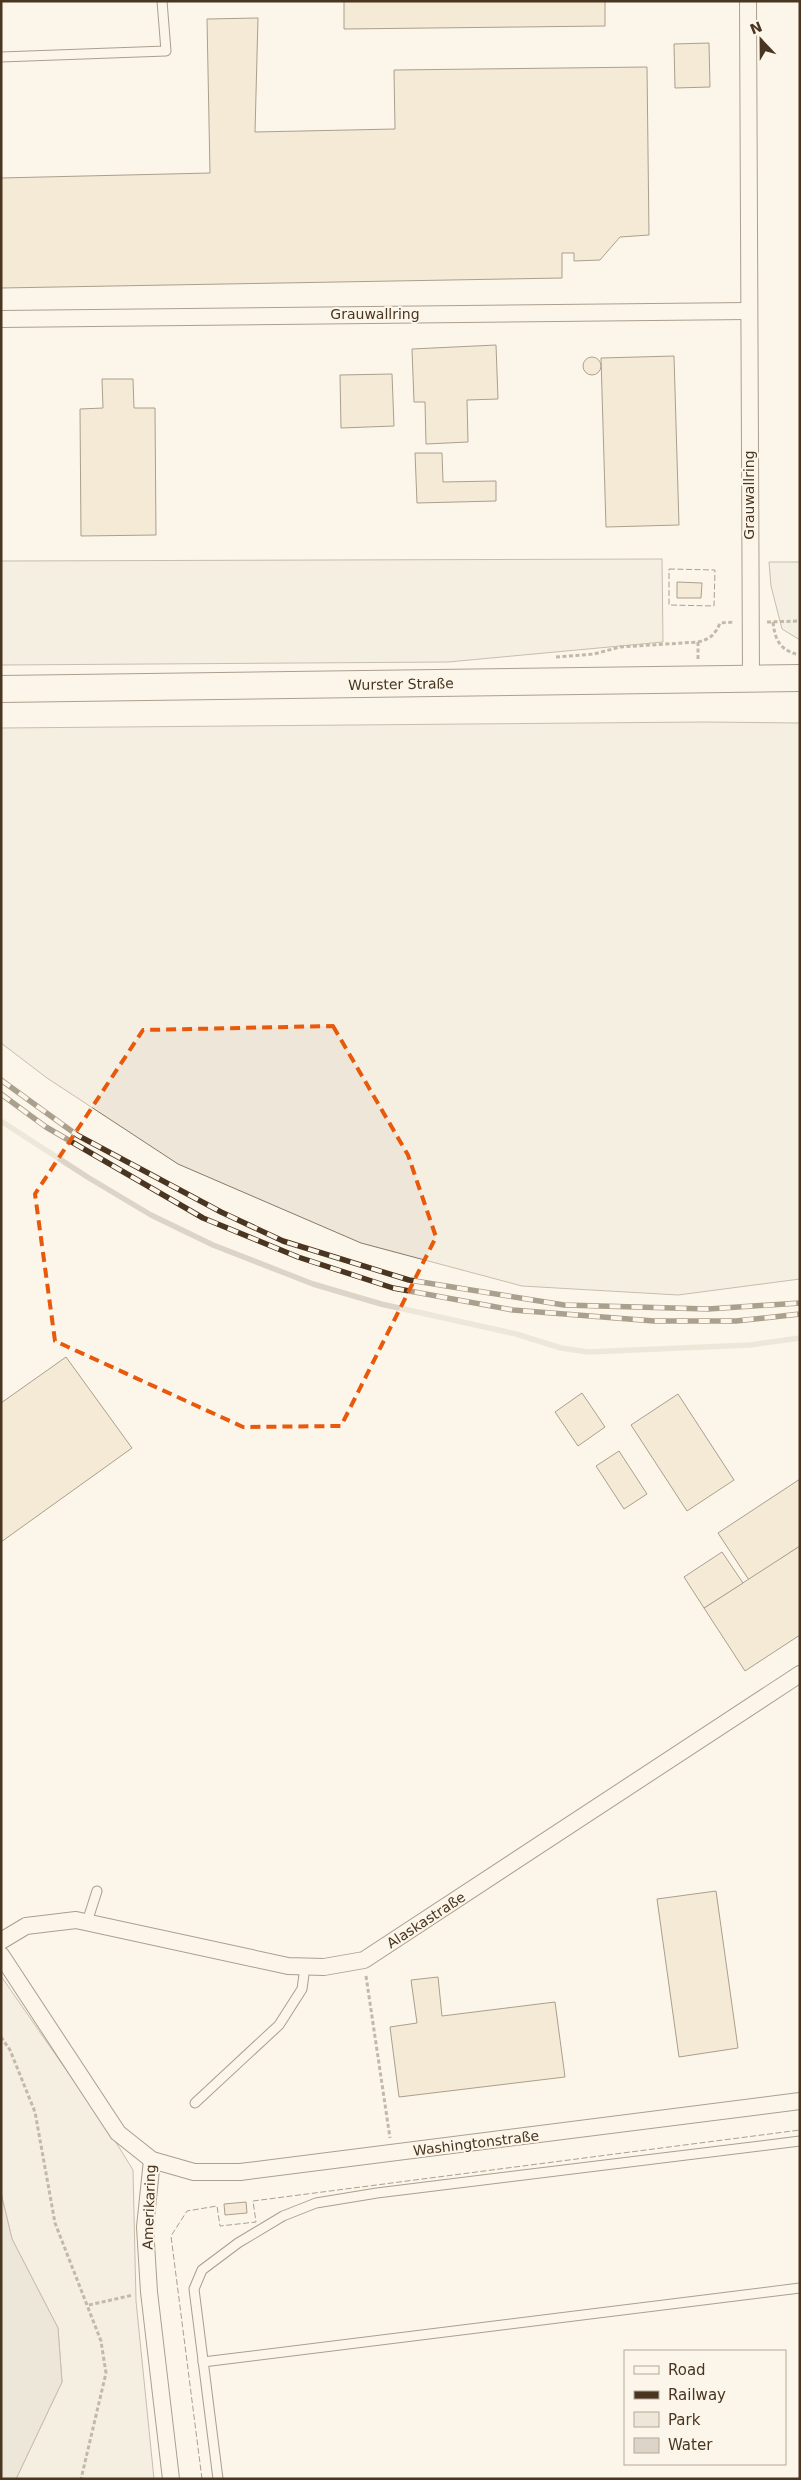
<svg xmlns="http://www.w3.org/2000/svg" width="801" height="2480" viewBox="0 0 801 2480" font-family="'DejaVu Sans',sans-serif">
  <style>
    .green { fill: #ede6d9; stroke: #887966 }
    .water { fill: #dcd4c6; stroke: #887966 }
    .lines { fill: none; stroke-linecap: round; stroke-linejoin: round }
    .stream { stroke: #dcd4c6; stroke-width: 5.5 }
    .building { fill: #ecdcbc; stroke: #4a3520 }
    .service-casing { stroke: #4a3520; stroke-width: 11 }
    .minor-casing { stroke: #4a3520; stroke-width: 18 }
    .primary-casing { stroke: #4a3520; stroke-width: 28 }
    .path { stroke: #7f6f5c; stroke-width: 3; stroke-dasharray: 4 2.5; stroke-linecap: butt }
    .service { stroke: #fbf6e9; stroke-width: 9 }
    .minor { stroke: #fbf6e9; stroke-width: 16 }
    .primary { stroke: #fbf6e9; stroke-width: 26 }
    .rail-casing { stroke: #4a3520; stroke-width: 5.5 }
    .rail { stroke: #fbf6e9; stroke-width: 4; stroke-dasharray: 11; stroke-linecap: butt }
    .fence { stroke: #4a3520; stroke-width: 1; stroke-dasharray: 6 2.5; stroke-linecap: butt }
    .marked { fill: none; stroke: #e8590c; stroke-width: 4; stroke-dasharray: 10 6; stroke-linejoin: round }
    .labels { text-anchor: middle; stroke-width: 4; stroke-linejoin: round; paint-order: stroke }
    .street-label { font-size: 14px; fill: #4a3520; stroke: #fbf6e9 }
  </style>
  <rect width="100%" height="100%" fill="#fbf6e9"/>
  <g class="green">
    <polygon points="662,559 663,642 448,662 1,665 1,561"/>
    <polygon points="769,562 800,562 800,640 782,629 771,586"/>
    <polygon points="704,722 800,723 800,1279 678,1295 522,1286 361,1243 178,1164 47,1078 1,1043 1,728"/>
    <polygon points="1,1976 112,2136 133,2170 136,2301 154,2479 16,2479 62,2382 58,2328 12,2239 1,2193"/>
  </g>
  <polygon class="water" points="1,2193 12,2239 58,2328 62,2382 16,2479 1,2479"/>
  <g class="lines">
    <polyline class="stream" points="1,1121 89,1178 151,1215 213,1245 313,1284 381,1304 516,1334 561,1348 588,1352 750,1345 800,1338"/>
  </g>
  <g class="building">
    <polygon points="344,1 605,1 605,26 344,29"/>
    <polygon points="258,18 255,132 395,129 394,70 647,67 649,235 620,237 600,260 574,261 574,253 562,253 562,278 1,288 1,178 210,173 207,19"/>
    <polygon points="709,43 710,87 675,88 674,44"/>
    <polygon points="496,345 498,399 467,400 468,442 426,444 425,402 414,402 412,349"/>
    <polygon points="674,356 679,525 606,527 601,358"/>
    <circle cx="592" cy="366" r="9"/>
    <polygon points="392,374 394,426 341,428 340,375"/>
    <polygon points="102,379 133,379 134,408 155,408 156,535 81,536 80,409 103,408"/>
    <polygon points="415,453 442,453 443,482 496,481 496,501 417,503"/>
    <polygon points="677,582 702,583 701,598 677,598"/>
    <polygon points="66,1357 132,1448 1,1542 1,1403"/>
    <polygon points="582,1393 605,1427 578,1446 555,1412"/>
    <polygon points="678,1394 734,1480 687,1511 631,1425"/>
    <polygon points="619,1451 647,1494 624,1509 596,1466"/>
    <polygon points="800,1479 800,1546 749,1580 718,1533"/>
    <polygon points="800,1546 800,1635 745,1671 704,1608"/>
    <polygon points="722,1552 743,1583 704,1608 684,1577"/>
    <polygon points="716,1891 738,2048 679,2057 657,1899"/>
    <polygon points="438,1977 442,2016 555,2002 565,2077 399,2097 390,2027 417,2023 411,1980"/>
    <polygon points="246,2202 247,2213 225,2215 224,2204"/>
  </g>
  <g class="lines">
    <g class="service-casing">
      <g id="service">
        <polyline points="1,57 166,51 162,1"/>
        <polyline points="87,1922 97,1891"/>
        <polyline points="195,2103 279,2025 302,1989 305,1967"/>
        <polyline points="203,2362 800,2288"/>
        <polyline points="218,2479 194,2289 202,2270 238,2243 283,2216 316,2203 377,2193 800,2141"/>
      </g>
    </g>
    <g class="minor-casing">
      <g id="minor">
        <polyline points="748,1 751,678"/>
        <polyline points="1,319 748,311"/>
        <polyline points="1,1941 26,1926 76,1920 288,1966 324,1967 364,1960 800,1674"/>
        <polyline points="1,1955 118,2133 152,2160 194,2172 240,2172 800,2101"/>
        <polyline points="152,2160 145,2227 149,2292 171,2479"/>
      </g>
    </g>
    <g class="primary-casing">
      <polyline id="primary" points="1,689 800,678"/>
    </g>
    <g class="path">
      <polyline points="767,622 800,621"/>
      <path d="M773,622c2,17 6,27 23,32"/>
      <polyline points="698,642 698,659"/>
      <path d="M556,657l38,-3 26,-7 78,-5c12,-3 17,-7 22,-19l14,-1"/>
      <polyline points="366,1976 390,2138"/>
      <polyline points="1,2037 10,2050 35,2112 55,2223 101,2341 106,2373 81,2479"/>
      <polyline points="89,2305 133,2295"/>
    </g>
    <use href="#service" class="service"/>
    <use href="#minor" class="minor"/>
    <use href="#primary" class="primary"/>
    <g class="rail-casing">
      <g id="rail">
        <polyline points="1,1080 77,1135 221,1212 283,1241 409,1280 564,1305 708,1309 800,1303"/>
        <polyline points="1,1094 46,1127 203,1218 298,1257 393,1288 513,1310 654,1321 736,1321 800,1314"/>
      </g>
    </g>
    <use href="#rail" class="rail"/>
    <g class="fence">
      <polygon points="669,569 715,570 714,606 669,605"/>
      <polyline points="202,2479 171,2236 187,2211 217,2206 220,2226 256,2222 253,2201 800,2130"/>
    </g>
  </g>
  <path d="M0 0H801V2480H0ZM333,1026l75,129 28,82 -95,189 -98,1 -188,-86 -20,-147 108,-164z" fill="#fbf6e9" fill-opacity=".55" fill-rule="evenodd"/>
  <path class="marked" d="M333,1026l75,129 28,82 -95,189 -98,1 -188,-86 -20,-147 108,-164z"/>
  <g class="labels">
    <g class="street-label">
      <text x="375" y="319">Grauwallring</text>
      <text transform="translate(749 495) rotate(-90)" y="5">Grauwallring</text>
      <text transform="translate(401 684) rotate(-1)" y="5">Wurster Straße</text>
      <text transform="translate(426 1920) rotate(-33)" y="5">Alaskastraße</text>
      <text transform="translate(476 2143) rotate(-7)" y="5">Washingtonstraße</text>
      <text transform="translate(149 2207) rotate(-88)" y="5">Amerikaring</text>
    </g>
  </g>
  <rect width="801" height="2480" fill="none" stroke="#4a3520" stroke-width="5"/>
  <rect x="624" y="2350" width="162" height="115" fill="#fbf6e9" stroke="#b4a999"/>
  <rect x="634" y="2366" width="25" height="8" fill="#fbf6e9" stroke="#b4a999"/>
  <text x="668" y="2375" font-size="15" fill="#4a3520">Road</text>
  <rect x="634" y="2391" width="25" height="8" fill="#4a3520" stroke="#b4a999"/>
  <text x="668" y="2400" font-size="15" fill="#4a3520">Railway</text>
  <rect x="634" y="2412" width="25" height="15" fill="#ede6d9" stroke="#b4a999"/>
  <text x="668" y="2425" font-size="15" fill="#4a3520">Park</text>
  <rect x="634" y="2438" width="25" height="15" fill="#dcd4c6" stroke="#b4a999"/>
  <text x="668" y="2450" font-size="15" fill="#4a3520">Water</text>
  <g transform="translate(761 40) rotate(338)" stroke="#fbf6e9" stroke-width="4" paint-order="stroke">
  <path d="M0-4L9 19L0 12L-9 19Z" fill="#4a3520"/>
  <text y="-8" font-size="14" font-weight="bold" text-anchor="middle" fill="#4a3520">N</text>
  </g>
</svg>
